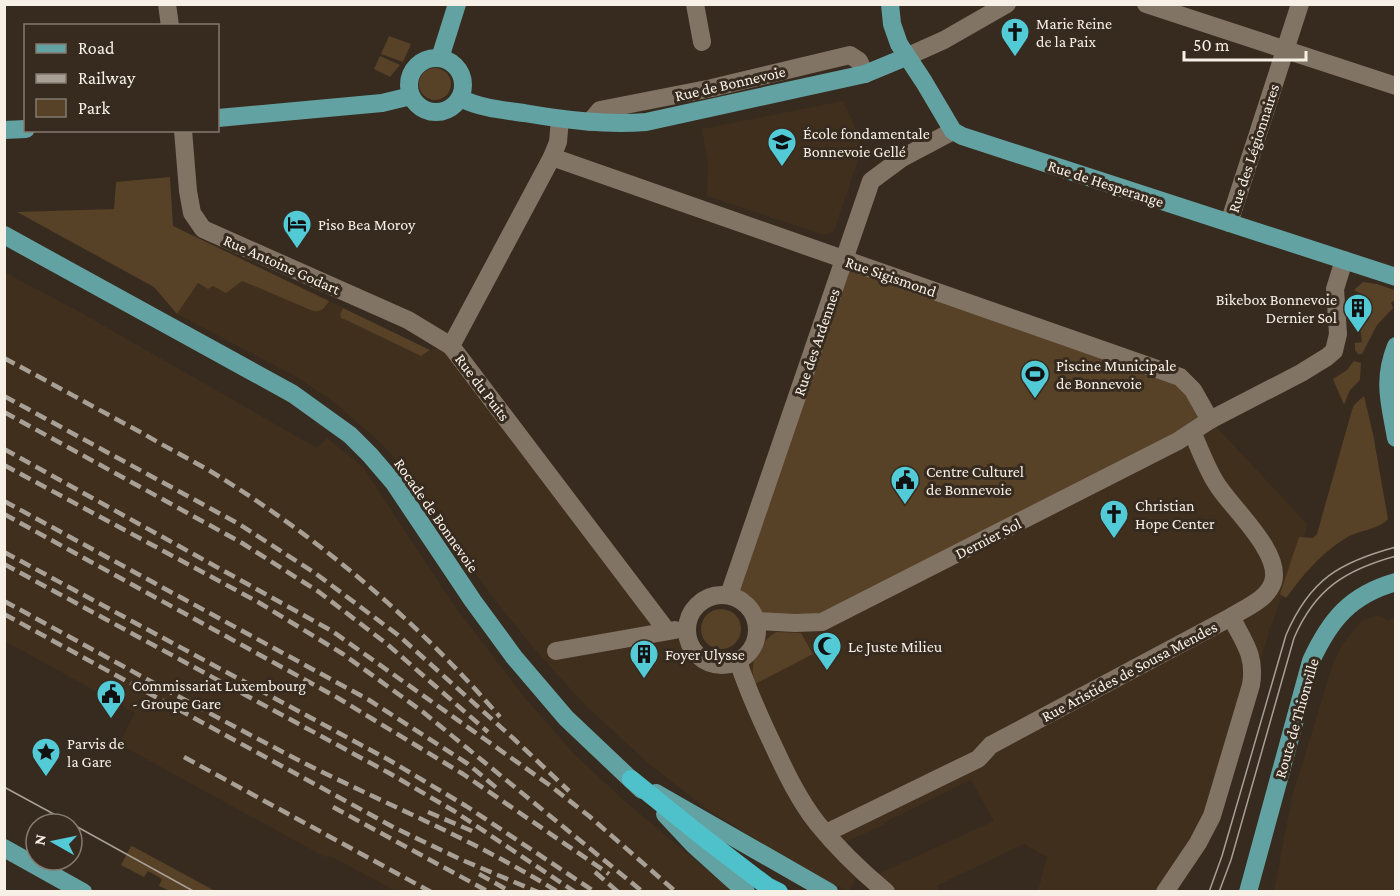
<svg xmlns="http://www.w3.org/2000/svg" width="1400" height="896" viewBox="0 0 1400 896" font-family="'Crimson Pro',serif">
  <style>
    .built { fill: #402f1d }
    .green { fill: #574127 }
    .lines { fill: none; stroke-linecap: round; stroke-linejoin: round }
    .minor { stroke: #827465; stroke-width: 18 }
    .major { stroke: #63a2a2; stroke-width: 18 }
    .highway { stroke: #4fc1cb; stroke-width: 18 }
    .tram { stroke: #a89f95; stroke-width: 1.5 }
    .rail { stroke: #a89f95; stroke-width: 4.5; stroke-dasharray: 12 6; stroke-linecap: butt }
    .labels { text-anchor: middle; stroke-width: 6; stroke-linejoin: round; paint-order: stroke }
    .poi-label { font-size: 16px; fill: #f7f0e7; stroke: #372b1f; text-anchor: start }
    .street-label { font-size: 16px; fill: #f7f0e7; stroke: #372b1f }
  </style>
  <rect width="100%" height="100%" fill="#372b1f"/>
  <g class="built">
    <polygon points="843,101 860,137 858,143 862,148 834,231 824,235 707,196 708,163 702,129"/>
    <polygon points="4,272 76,310 317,448 327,438 363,467 453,604 525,698 576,756 627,803 703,867 737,891 396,891 330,856 325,857 119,744 135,713 5,641"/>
    <polygon points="242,281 313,311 324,310 329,301 343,308 340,314 342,318 421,356 430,350 451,346 666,631 687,628 688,640 694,651 703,659 714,664 726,665 738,661 747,654 754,644 757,633 756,621 1210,420 1308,525 1268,634 1242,729 1227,774 1165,891 1038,891 1047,857 1024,844 936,886 938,888 936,891 886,891 869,878 994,821 971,780 887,821 883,825 837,846 860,870 849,891 812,874 708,810 648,763 584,704 531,645 488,591 407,474 383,445 334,402 295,376 177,314 198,283 208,289 213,286"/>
    <polygon points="1378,615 1388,620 1395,618 1395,891 1274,891 1292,797 1333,664 1343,644 1362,620"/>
  </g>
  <g class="green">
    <polygon points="389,36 411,44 403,62 381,54"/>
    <polygon points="380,56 400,65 390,77 374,69"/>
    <circle cx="435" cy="84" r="16"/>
    <path d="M170,177l3,49 156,75c-5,8 -7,11 -16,10l-71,-30 -16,12 -13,-7 -5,3 -10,-6 -21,31 -23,-27 -137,-75 97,-3 2,-27z"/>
    <polygon points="844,259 1180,377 1210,420 822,622 754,615 746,604 735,597"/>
    <path d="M1363,282l14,2 17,6 1,10 -4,3 2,5 -16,17 -15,29h-4l-3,-4v-7l7,-1 -2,-15h-6l-2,-11 10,4 7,-3c5,-13 -4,-22 -15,-27z"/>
    <polygon points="343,308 430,350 421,356 346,320 341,318 340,314"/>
    <polygon points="1354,361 1361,363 1360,380 1350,390 1344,405 1333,379 1347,370"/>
    <path d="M1364,396l9,38 15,85c-10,11 -29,11 -42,19 -24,14 -44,38 -60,60l-6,-4 19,-57 14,1 4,-4 35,-124 2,-5z"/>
    <circle cx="721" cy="629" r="20"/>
    <path d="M776,632l25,1 12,21 -58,30c-7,-21 3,-40 21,-52z"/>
    <polygon points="131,846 134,847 215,891 170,891 159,886 162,879 148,871 144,877 121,865"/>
  </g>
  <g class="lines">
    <g class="minor">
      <polyline points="167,4 170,26"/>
      <polyline points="695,4 702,42"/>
      <polyline points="1146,4 1396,86"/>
      <polyline points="906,57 944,40 1007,4"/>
      <polyline points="560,119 558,142 552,157 451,346 667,631"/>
      <polyline points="590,122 600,110 712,88 850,55 859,61 865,74"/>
      <polyline points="183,130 188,191 192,213 203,229 408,320 451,346"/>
      <polyline points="552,157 1180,377 1193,390 1210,420"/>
      <polyline points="1229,223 1300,4"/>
      <polyline points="729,595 871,181 902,158 953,131"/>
      <circle cx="722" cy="630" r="35"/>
      <polyline points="756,621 795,623 822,622 1178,441 1210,420 1301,373 1327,357 1334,351 1338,334 1335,289 1344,260"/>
      <polyline points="556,651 675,630"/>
      <path d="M738,661c10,30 22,57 36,86 12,26 25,53 43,76 21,26 44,48 69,69"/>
      <path d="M826,833l152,-74 13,-14 240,-128c14,-9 36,-17 42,-35 9,-29 -40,-73 -55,-96 -11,-16 -18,-37 -26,-54"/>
      <path d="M1165,892l33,-49 14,-27 39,-131c5,-29 -7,-43 -20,-68"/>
    </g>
    <g class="major">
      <polyline points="890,4 892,24 899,44 924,82 953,131 962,136 1396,277"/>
      <polyline points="440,58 457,4"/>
      <circle cx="436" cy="85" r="27"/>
      <path d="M460,98c20,10 41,12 64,15 41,7 80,12 122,9l219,-48 41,-17"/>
      <polyline points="218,118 382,103 411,96"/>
      <polyline points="4,130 26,129"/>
      <polyline points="4,235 293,394 350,435 370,455 394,483 473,601 514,657 566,718 642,790"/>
      <path d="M1396,346c-14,35 -6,57 0,92"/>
      <polyline points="656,793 829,892"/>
      <polyline points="665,814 694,845 746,892"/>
      <polyline points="4,848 83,892"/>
      <path d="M1248,892l63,-231c19,-41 39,-66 85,-79"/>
    </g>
    <polyline class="highway" points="631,779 699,834 767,886 779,892"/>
    <g class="tram">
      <polyline points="4,787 72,824"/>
      <polyline points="72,824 195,892"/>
      <path d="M1209,892l13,-36 64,-221c24,-56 54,-73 110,-88"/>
      <path d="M1219,892l12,-32 63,-222c21,-49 51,-68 102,-82"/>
    </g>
    <g class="rail">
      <path d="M4,358c47,25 93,51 140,76 23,14 48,26 71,40 107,66 203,148 285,243"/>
      <polyline points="4,396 239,524 315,573 398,635 514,739 569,791"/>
      <polyline points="4,412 242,543 319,592 387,644 488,732"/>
      <polyline points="4,449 332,631 548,784 589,816 676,892"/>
      <polyline points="4,465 258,602 343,654 423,712 643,892"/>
      <polyline points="4,501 369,700 468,764 499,790"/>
      <polyline points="4,514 338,698 463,774 609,874"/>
      <polyline points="4,552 389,760 466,806 595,892"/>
      <polyline points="4,564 389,773 454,811 575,892"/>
      <path d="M4,601c103,56 206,114 310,167 83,41 164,74 244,124"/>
      <polyline points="4,614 395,828 462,860 538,892"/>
      <polyline points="184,757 431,892"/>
      <polyline points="333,807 489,892"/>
      <polyline points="428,812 472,831"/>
      <polyline points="595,872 618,892"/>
      <polyline points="479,874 511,892"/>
    </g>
  </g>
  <defs>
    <g id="church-pin" transform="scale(1.5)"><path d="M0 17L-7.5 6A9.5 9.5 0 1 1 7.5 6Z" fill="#52cbd7" stroke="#372b1f"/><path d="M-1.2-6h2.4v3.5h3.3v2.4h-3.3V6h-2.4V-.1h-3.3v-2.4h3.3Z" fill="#111"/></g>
    <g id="school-pin" transform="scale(1.5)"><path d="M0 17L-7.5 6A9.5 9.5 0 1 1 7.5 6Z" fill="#52cbd7" stroke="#372b1f"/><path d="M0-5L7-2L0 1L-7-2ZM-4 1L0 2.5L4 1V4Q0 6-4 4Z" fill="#111"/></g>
    <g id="hotel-pin" transform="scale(1.5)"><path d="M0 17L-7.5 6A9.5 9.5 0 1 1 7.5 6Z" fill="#52cbd7" stroke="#372b1f"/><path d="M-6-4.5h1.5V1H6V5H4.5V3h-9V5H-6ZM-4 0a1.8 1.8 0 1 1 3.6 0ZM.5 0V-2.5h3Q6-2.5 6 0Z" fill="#111"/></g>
    <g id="building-pin" transform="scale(1.5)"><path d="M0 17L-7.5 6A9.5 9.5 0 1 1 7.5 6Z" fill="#52cbd7" stroke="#372b1f"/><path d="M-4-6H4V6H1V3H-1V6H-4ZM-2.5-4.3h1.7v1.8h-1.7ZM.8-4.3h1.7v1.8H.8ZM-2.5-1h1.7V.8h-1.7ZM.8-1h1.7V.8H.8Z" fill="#111"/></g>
    <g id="stadium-pin" transform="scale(1.5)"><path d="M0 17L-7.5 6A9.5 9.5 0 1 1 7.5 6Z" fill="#52cbd7" stroke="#372b1f"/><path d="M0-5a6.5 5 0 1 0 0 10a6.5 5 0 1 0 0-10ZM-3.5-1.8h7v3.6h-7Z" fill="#111"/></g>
    <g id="civic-pin" transform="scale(1.5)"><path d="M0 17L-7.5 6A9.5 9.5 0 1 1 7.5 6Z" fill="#52cbd7" stroke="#372b1f"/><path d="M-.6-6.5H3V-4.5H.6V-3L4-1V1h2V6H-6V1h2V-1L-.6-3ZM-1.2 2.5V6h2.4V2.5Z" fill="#111"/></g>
    <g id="mosque-pin" transform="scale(1.5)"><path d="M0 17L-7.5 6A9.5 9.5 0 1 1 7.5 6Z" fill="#52cbd7" stroke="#372b1f"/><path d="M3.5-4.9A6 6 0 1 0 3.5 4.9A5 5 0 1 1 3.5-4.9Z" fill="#111"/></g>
    <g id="sight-pin" transform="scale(1.5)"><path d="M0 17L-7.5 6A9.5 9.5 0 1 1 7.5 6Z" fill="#52cbd7" stroke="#372b1f"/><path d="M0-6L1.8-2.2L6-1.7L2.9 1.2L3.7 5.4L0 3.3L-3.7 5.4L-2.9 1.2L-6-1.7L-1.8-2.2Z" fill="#111"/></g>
  </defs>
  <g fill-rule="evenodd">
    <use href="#church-pin" x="1015" y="32"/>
    <use href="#school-pin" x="782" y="142"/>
    <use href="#hotel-pin" x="297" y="224"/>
    <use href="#building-pin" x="1358" y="308"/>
    <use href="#stadium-pin" x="1035" y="374"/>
    <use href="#civic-pin" x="905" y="480"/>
    <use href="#church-pin" x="1114" y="514"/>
    <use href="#mosque-pin" x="827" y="646"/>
    <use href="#building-pin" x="644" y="654"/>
    <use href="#civic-pin" x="111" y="694"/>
    <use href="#sight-pin" x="46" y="752"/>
  </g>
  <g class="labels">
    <g class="poi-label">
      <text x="1036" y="29">Marie Reine<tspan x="1036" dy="18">de la Paix</tspan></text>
      <text x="803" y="139">École fondamentale<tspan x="803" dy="18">Bonnevoie Gellé</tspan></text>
      <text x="318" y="230">Piso Bea Moroy</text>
      <text x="1337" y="305" text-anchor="end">Bikebox Bonnevoie<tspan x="1337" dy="18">Dernier Sol</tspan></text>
      <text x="1056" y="371">Piscine Municipale<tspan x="1056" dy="18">de Bonnevoie</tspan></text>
      <text x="926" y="477">Centre Culturel<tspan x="926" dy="18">de Bonnevoie</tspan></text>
      <text x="1135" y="511">Christian<tspan x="1135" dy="18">Hope Center</tspan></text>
      <text x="848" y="652">Le Juste Milieu</text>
      <text x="665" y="660">Foyer Ulysse</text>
      <text x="132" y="691">Commissariat Luxembourg<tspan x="132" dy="18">- Groupe Gare</tspan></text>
      <text x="67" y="749">Parvis de<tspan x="67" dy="18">la Gare</tspan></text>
    </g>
    <g class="street-label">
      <text transform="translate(730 83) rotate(-13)" y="6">Rue de Bonnevoie</text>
      <text transform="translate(1253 148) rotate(-72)" y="6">Rue des Légionnaires</text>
      <text transform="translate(1106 183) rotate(18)" y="6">Rue de Hesperange</text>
      <text transform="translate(282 264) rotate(24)" y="6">Rue Antoine Godart</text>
      <text transform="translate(891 276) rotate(19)" y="6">Rue Sigismond</text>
      <text transform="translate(816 342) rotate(-71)" y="6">Rue des Ardennes</text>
      <text transform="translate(483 387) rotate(53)" y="6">Rue du Puits</text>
      <text transform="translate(437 515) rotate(55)" y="6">Rocade de Bonnevoie</text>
      <text transform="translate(988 538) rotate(-27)" y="6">Dernier Sol</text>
      <text transform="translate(1129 671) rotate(-28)" y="6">Rue Aristides de Sousa Mendes</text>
      <text transform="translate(1296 718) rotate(-74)" y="6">Route de Thionville</text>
    </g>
  </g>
  <rect width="1400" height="896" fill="none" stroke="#f7f0e7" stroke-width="12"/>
  <rect x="24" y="24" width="195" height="108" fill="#372b1f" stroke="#847a6f" stroke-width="1.5"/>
  <rect x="36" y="44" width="30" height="9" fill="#63a2a2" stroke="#847a6f" stroke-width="1.5"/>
  <text x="78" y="54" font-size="18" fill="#f7f0e7">Road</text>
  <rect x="36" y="74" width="30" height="9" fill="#a89f95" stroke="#847a6f" stroke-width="1.5"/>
  <text x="78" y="84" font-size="18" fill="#f7f0e7">Railway</text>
  <rect x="36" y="99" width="30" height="18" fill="#574127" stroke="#847a6f" stroke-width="1.5"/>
  <text x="78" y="114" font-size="18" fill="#f7f0e7">Park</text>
  <g transform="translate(54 842) rotate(279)"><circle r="28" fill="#372b1f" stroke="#847a6f" stroke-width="1.5"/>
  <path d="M0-4.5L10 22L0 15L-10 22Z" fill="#52cbd7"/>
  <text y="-9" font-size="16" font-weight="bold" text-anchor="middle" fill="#f7f0e7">N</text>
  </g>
  <path d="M1184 51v9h122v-9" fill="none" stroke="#f7f0e7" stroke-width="3"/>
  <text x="1193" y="51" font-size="18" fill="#f7f0e7" stroke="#372b1f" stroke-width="4.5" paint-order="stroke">50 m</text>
</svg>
